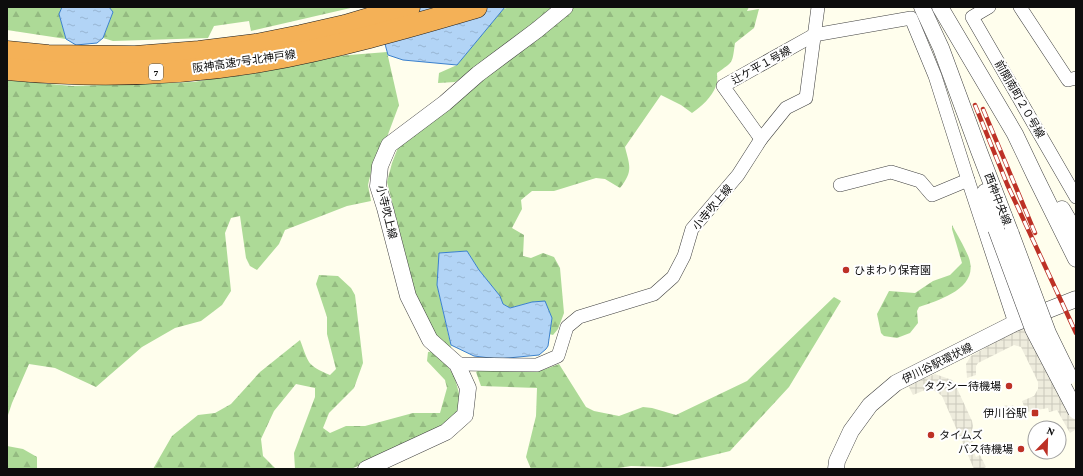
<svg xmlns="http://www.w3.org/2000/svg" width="1083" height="476" viewBox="0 0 1083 476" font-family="'Crimson Pro','Noto Sans JP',serif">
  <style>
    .forest { fill: url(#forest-firs) }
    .plaza { fill: url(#plaza-grid) }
    .water { fill: url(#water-ripples); stroke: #3a80cd }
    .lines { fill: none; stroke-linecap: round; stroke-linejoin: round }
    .minor-casing { stroke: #404040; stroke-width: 14 }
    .tertiary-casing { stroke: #404040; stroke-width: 17 }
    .motorway-casing { stroke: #1e1e1e; stroke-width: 23 }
    .minor { stroke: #fff; stroke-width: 13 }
    .tertiary { stroke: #fff; stroke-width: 16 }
    .motorway { stroke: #f4b157; stroke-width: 22 }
    .rail-casing { stroke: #bd3126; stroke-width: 4.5 }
    .rail { stroke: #fff; stroke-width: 3; stroke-dasharray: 9; stroke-linecap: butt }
    .tertiary-bridge-casing { stroke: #404040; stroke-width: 17; stroke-linecap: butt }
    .tertiary-bridge { stroke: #fff; stroke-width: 16 }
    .poi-dot { fill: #bd3126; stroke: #fff; stroke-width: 1.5 }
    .labels { text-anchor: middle; stroke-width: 4; stroke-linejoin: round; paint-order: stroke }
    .shield { fill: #fff; stroke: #565656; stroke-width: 1 }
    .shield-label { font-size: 10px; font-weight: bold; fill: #0d0d0d }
    .street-label { font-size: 11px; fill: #0d0d0d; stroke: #fff }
    .poi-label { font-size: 11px; fill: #0d0d0d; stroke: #fff; text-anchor: end }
  </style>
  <defs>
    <pattern id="forest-firs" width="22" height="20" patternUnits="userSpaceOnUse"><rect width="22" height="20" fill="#adda97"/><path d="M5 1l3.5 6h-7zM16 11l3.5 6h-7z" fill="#94ba81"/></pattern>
    <pattern id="plaza-grid" width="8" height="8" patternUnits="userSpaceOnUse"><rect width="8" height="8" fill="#eeecdd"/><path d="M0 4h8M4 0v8" fill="none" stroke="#cbc9bc"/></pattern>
    <pattern id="water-ripples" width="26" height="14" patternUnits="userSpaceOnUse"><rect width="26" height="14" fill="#b2d4f6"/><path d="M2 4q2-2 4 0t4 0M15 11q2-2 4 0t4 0" fill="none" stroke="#98b5d2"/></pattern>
  </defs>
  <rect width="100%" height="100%" fill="#fffeed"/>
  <g class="forest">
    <polygon points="7,7 62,7 59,14 66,39 7,30"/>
    <polygon points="109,7 355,7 251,31 249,21 214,26 208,38 113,41 103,38 113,12"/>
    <polygon points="510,7 554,7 486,64 455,82 438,83 439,73 457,65 503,9"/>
    <path d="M571,7h178l-2,4 12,-2 -5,19 -19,15c-3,21 -1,18 -18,30 0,4 1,9 -1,13 -4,11 -15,21 -24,27l-11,-8 -20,-10 -36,52c5,20 8,24 -5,41l-15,-9 -9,-1 -42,13h-22l-11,9 1,9 -10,19 12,7 -1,21 8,2 12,-5 11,4 6,11 4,45 -6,16 -5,6 -4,-1 3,-16 -20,-16 -22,6 -7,-4 -3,-8 -21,-26 -12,-19 -28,2 -2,32 15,66 -19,-18 -16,-33 -30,-118 5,-19 7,-18z"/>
    <polygon points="387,52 399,105 387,137 374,159 368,185 371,201 347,206 285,230 279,244 257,270 250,266 246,258 240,216 231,218 225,233 231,291 222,305 201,321 175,328 142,347 96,387 55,368 29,364 12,403 7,418 7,80 72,86 194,82 337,56"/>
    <path d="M952,225c4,8 17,29 18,37 6,27 -31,38 -51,45l-2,4 1,12 -8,10 -13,5 -13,-2 -3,-3 -4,-19 12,-23 26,2 18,-12 17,-6 12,-12 -10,-34z"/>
    <path d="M319,275l19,1 13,12 4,7 8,68 -9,25 -25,25 -6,15 7,5 16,-7h19l48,-13h27l7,-25 -2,-8 -18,-19 1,-9 8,-1 18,24 6,22 -4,20 -11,12 -94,40h-56l-1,-16 21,-56v-9l-19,-4 -22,27 -13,28 2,17 13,13h-123l19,-33 26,-21 17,-2 16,-9 29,-32 40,-32c9,23 6,25 30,35l6,-6 -9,-35v-17l-11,-33z"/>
    <polygon points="834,297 841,301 789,387 730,451 664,467 631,466 613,469 531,469 526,457 536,416 537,388 481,386 476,372 483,368 543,370 559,364 586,407 594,411 619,416 643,407 652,408 676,415 747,381"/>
    <polygon points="7,446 23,449 37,457 37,469 7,469"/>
  </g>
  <g class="plaza">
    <polygon points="1026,325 1069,410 1076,420 1076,433 1075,430 1070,433 1057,410 1049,412 1048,408 997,417 995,411 1006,405 1010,407 1013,405 1016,410 1024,406 1022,401 1034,396 1038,389 1038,382 1021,347 1014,345 978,363 976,366 976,375 967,378 966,364 971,356"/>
    <polygon points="935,374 952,380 955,384 972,421 973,426 971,434 974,441 970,443 976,457 980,455 986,467 982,469 974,469 942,396 937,392 932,390 925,390 913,395 908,385"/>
  </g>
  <g class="water">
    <polygon points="62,7 109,7 113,12 103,38 97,43 76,45 66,39 59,14"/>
    <polygon points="385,7 505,7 457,65 403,60 388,55 385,44"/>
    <polygon points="467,251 479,270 500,296 503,304 510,308 532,302 545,301 552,318 548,346 546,349 539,355 498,359 474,356 451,345 437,285 439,253"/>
  </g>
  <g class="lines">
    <g class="minor-casing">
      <g id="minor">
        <polyline points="989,7 972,17 1076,197"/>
        <polyline points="1020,7 1068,80 1076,78"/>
        <polyline points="761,139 723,86 814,35 911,18 935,76 968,180 1015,323"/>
        <polyline points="840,185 891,172 920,181 932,195 968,180"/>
        <polyline points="457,364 537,365 558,356 567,327 579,317 654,294 673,277 684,256 692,229 738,175 761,139 786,108 806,98 818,7"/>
      </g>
    </g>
    <g class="tertiary-casing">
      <g id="tertiary">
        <polyline points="922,7 941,48 979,151 1011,234"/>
        <polyline points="940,7 1015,134 1035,176 1076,259"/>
        <polyline points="985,192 996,229"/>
        <polyline points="1062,209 1076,233"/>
        <polyline points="366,469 446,432 465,415 468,388 457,364 430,340 408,296 385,208 378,186 380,166 389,145 445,103 478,74 537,30 565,7"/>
        <polyline points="836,469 837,461 851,431 870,405 896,383 1015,323 1076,299"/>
      </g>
    </g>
    <g class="motorway-casing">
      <g id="motorway">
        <polyline points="7,52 48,56 135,57 199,52 256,45 301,36 345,26 409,7"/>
        <path d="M7,69c84,8 171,6 254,-8 73,-13 144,-33 215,-54"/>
      </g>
    </g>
    <use href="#minor" class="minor"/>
    <use href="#tertiary" class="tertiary"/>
    <use href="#motorway" class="motorway"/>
    <g class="rail-casing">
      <g id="rail">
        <polyline points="975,105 1007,184 1076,333"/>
        <polyline points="983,109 1035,233"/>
      </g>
    </g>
    <use href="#rail" class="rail"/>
    <g class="tertiary-bridge-casing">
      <g id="tertiary-bridge">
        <polyline points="996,229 1033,329 1076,411"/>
        <polyline points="1011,234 1048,333 1069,376"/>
      </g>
    </g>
    <use href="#tertiary-bridge" class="tertiary-bridge"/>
  </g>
  <g class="poi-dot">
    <circle cx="846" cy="270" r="4"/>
    <circle cx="1009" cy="386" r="4"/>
    <rect x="1031" y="409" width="8" height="8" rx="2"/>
    <circle cx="931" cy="435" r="4"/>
    <circle cx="1021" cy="449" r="4"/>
  </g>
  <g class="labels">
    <rect class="shield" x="149" y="64" width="14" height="16" rx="3"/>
    <g class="shield-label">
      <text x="156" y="76">7</text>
    </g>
    <g class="street-label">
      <text transform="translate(244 61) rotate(-8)" y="4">阪神高速7号北神戸線</text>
      <text transform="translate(761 65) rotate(-29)" y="4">辻ケ平１号線</text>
      <text transform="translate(1020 99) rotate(60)" y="4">前開南町２０号線</text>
      <text transform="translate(998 199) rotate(69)" y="4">西神中央線</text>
      <text transform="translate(712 207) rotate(-50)" y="4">小寺吹上線</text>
      <text transform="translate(387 212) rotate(76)" y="4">小寺吹上線</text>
      <text transform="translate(937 363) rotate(-26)" y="4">伊川谷駅環状線</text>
    </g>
    <g class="poi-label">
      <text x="854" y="274" text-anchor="start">ひまわり保育園</text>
      <text x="1001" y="390">タクシー待機場</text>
      <text x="1027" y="417">伊川谷駅</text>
      <text x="939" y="439" text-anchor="start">タイムズ</text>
      <text x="1013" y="453">バス待機場</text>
    </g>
  </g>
  <rect width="1083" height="476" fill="none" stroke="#0d0d0d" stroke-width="16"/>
  <g transform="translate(1047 440) rotate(23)"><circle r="19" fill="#ffffff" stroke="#9e9e9e"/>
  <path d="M0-3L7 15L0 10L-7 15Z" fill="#bd3126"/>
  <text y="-6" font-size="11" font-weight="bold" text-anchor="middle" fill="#0d0d0d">N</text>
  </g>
</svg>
